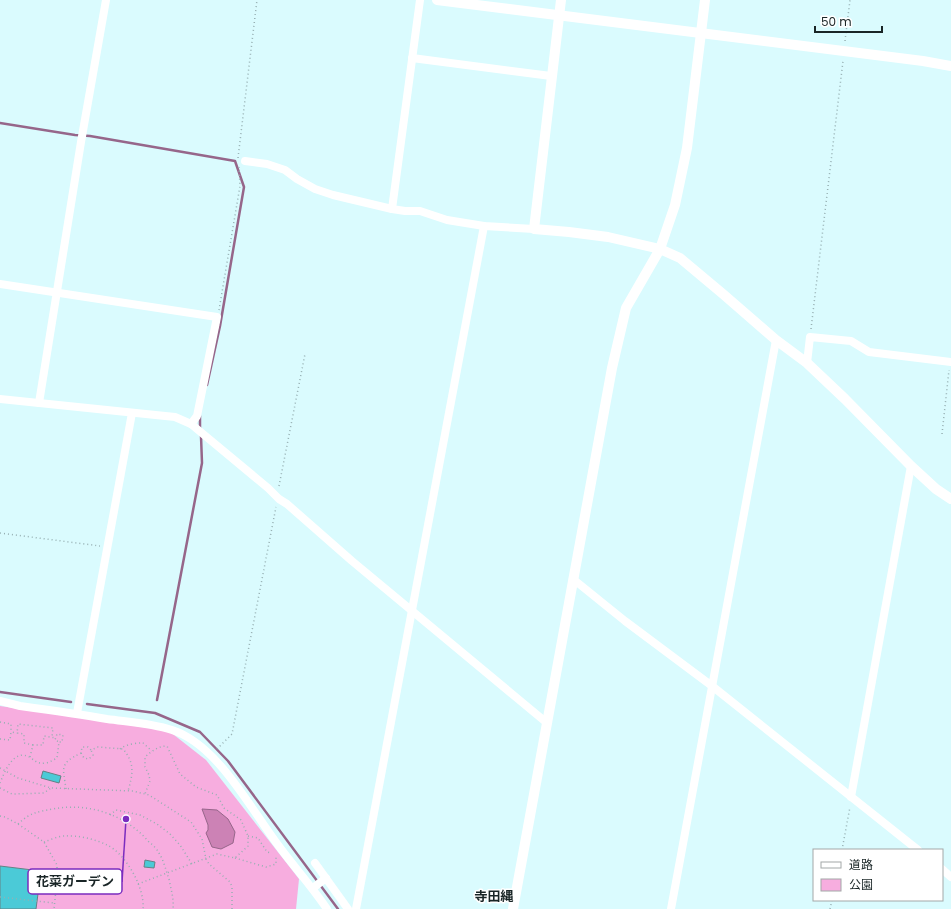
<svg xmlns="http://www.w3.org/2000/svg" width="951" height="909" viewBox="0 0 951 909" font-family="Poppins,'Noto Sans JP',sans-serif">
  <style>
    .green { fill: #f7addf }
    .water { fill: #cc82b5; stroke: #96668a }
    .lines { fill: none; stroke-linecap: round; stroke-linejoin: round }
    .stream { stroke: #96668a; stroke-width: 2.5 }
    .building { fill: #4bcad7; stroke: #648285 }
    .path { stroke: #96afb2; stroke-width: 1.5; stroke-dasharray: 1 3; stroke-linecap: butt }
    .minor { stroke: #fff; stroke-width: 8 }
    .tertiary { stroke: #fff; stroke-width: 10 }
    .labels { text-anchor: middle; stroke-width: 3; stroke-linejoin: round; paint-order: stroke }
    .neighbourhood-label { font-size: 13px; font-weight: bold; fill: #192526; stroke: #fff }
    .leader { fill: none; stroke: #7b2cbf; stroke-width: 1.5 }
    .callout-dot { fill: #7b2cbf; stroke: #fff; stroke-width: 1.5 }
    .callout { fill: #fff; stroke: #7b2cbf; stroke-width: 1.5 }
    .callout-label { font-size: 13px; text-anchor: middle; font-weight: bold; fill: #192526 }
  </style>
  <rect width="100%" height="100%" fill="#dafbfe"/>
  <polygon class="green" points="0,706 169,731 206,760 299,879 296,909 0,909"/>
  <polygon class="water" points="202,809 217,810 228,819 235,832 233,843 221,849 212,847 206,833 208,830 208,825"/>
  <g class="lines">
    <g class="stream">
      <polyline points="0,123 75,135 90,136 235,161 244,187 220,326 207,385"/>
      <polyline points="200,429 200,416"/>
      <polyline points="0,692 71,702"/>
      <polyline points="157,700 202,463 201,436"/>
      <polyline points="87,704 155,713 200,732 228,761 338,909"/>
    </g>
  </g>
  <g class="building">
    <polygon points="43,771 61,776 59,783 41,778"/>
    <polygon points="145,860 155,862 154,868 144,867"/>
    <polygon points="0,866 41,871 36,909 0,909"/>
  </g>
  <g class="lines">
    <g class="path">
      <polyline points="845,41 850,0"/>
      <polyline points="238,158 257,0"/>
      <polyline points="219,310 240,186 239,167"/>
      <polyline points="811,329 843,61"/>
      <polyline points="942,434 949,370"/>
      <polyline points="279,486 305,354"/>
      <polyline points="0,533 100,546"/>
      <polyline points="0,722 11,724 11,732"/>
      <polyline points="0,739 10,740 11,732 17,733"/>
      <polyline points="33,745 24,743 24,734 17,733 18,724 53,728 52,737"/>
      <path d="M120,749c6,-5 16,-6 23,-6l9,8"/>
      <polyline points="217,749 232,734 276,507"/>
      <polyline points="81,753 84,758 89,759 93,755 91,750"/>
      <polyline points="30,757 33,745 43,745 44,736 56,738"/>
      <polyline points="0,768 18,778 51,788 133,791 149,795 191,822 202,839 206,859 209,864 230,882 232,887 232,909"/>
      <path d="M0,783c5,-12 14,-36 31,-25 5,4 8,6 14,5 4,0 8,-3 12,-5l2,-16h3l1,-7 -6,-1 -2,6 4,2"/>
      <polyline points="0,788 12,794 44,793 51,788"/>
      <path d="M66,789c-3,-22 -7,-25 15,-36l1,-6h6l3,3 7,-3 25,2c12,14 10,25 5,42"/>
      <polyline points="110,815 116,810 140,815 157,824 170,834 180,845 192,864"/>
      <polyline points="0,816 5,817 18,824 44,842 57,865 57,880 54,909"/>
      <path d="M18,824c13,-12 19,-12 35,-15 36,-7 73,6 96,33 4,3 8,7 10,11 5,8 7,18 10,26 2,11 5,19 4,30"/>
      <polyline points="248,836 258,838 267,852 272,853"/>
      <path d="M44,842c6,-2 14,-6 21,-6 12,-1 30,3 42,9 19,9 38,43 36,64"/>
      <polyline points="842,850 850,807"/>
      <polyline points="235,858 266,867 276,864 276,857"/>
      <path d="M138,884l79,-30 18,4 13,-12v-10l-7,-16 -17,-12 -7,-13 -21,-8 -16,-13 -13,-28c-9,0 -15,5 -22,11v10l4,8 1,6 -5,13"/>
      <polyline points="0,897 54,903"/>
      <polyline points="830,909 832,900"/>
    </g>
    <g class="minor">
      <polyline points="420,0 392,209 405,211 420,211 447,220 484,226 534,229"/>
      <polyline points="412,58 551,76"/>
      <polyline points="245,161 267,164 285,170 297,179 315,189 333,195 392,209"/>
      <polyline points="0,284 217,317 197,416 191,424"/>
      <polyline points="807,363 810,337 851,341 869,352 951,362"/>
      <polyline points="0,399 175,417 191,424 268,488 279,499 287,504 352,561 547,723"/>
      <polyline points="39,403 81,142 106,0"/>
      <polyline points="573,579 625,621 712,686 918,850"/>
      <path d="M0,701l20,5c29,4 58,8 87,13 22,3 44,4 65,11 47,15 80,82 109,119 15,20 32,39 46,60"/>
      <polyline points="77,713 132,413"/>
      <polyline points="851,797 911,466"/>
      <polyline points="315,863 348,909"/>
      <polyline points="942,869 951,877"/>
      <polyline points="313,888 326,878"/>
      <polyline points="356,909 484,226"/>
      <polyline points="671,909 776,340"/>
    </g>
    <g class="tertiary">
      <polyline points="437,0 923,61 951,66"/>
      <polyline points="561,0 534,229 569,232 608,237 660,249 680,258 723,294 776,340 807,363 845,399 911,466 936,489 951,499"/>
      <polyline points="513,909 612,368 626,308 660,249 675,205 687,148 705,0"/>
    </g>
  </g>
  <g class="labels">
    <g class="neighbourhood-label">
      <text x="494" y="901">寺田縄</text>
    </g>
  </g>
  <path class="leader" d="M126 819L122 882"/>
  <circle class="callout-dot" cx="126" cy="819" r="4"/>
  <rect class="callout" x="28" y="869" width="94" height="25" rx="4"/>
  <g class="callout-label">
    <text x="75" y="886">花菜ガーデン</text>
  </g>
  <rect x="813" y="849" width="130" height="52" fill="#ffffff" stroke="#a3a8a8"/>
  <rect x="821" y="862" width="20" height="6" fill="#ffffff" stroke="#a3a8a8"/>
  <text x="849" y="869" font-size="12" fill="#192526">道路</text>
  <rect x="821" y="879" width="20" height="12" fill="#f7addf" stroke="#a3a8a8"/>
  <text x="849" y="889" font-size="12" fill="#192526">公園</text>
  <path d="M815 26v6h67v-6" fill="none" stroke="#192526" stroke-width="2"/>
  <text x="821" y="26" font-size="12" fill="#192526" stroke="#ffffff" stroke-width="3" paint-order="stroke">50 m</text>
</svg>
